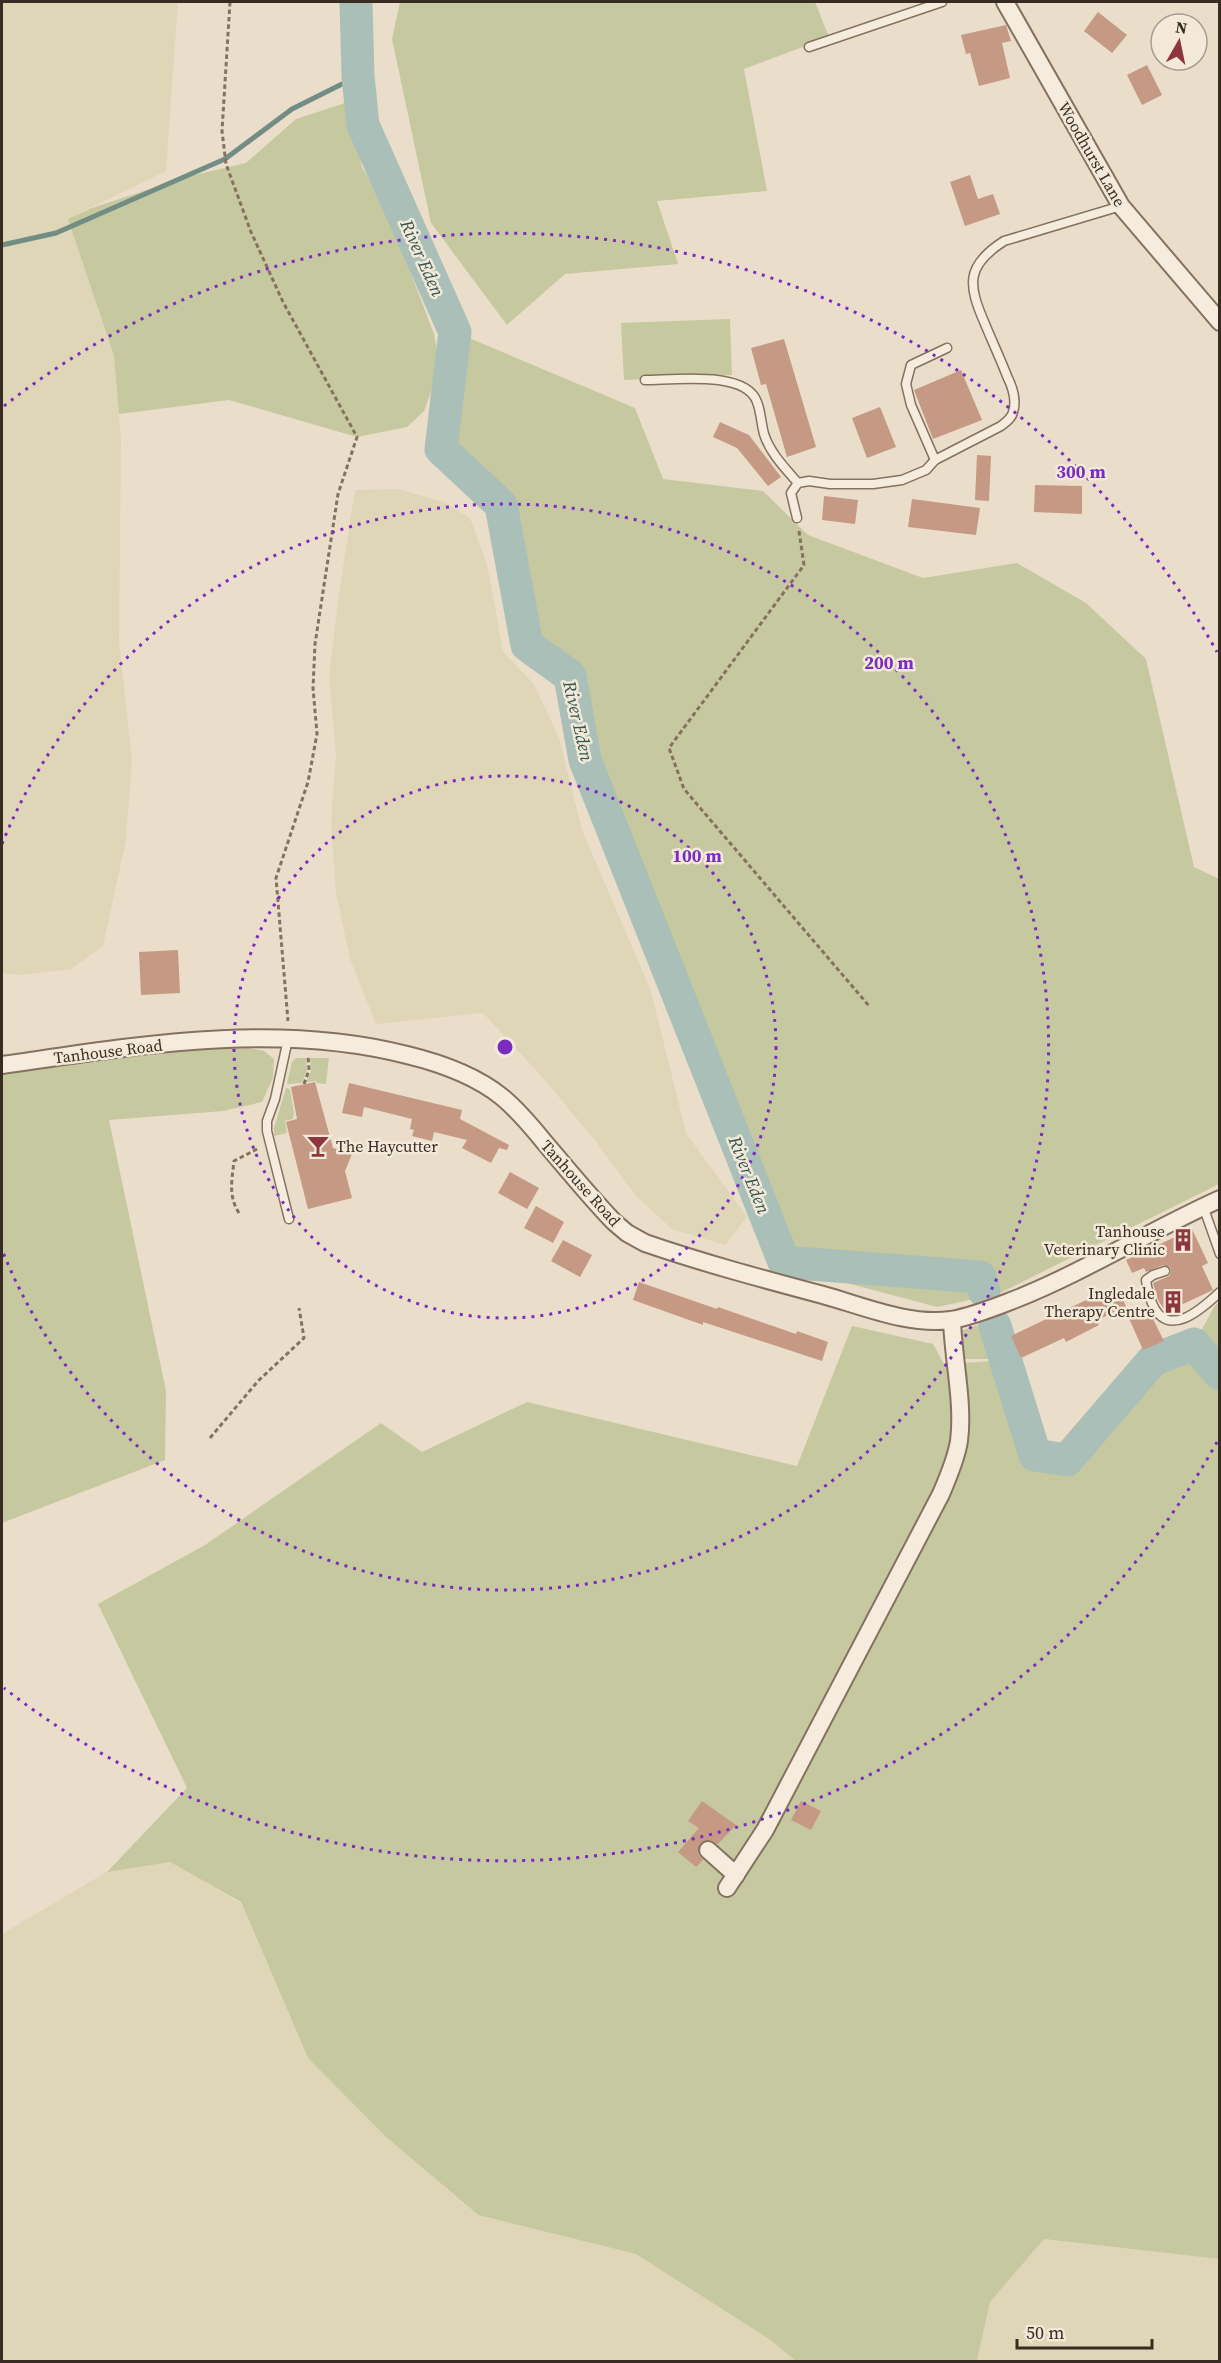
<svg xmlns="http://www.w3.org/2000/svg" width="1221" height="2363" viewBox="0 0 1221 2363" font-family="'Source Serif 4',serif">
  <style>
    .farmland { fill: #dfd6b8 }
    .green { fill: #c6c89f }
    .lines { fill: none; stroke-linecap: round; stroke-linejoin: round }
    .stream { stroke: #718d84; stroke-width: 5 }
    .river { stroke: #aabfb7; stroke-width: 33 }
    .building { fill: #c59984 }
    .lane-casing { stroke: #857160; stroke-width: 11 }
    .street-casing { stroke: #857160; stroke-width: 20 }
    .path { stroke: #857160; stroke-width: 3; stroke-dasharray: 4.5 3; stroke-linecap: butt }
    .lane { stroke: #f6ecdd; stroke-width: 8 }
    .street { stroke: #f6ecdd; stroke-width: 16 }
    .ring { fill: none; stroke: #7b2cbf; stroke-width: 3; stroke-dasharray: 3 6 }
    .labels { text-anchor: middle; stroke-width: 5; stroke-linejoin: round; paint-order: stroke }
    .street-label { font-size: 16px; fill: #382b22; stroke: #f3e9d9 }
    .poi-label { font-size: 16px; fill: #382b22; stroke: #f3e9d9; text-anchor: end }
    .water-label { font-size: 18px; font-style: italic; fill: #335650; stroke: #f3e9d9 }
    .centre { fill: #7b2cbf; stroke: #f3e9d9; stroke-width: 3 }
    .ring-label { font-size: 18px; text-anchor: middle; font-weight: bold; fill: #7b2cbf; stroke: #f3e9d9; stroke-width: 5; stroke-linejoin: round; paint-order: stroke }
  </style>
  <rect width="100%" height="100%" fill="#eadeca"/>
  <g class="farmland">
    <polygon points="2,2 178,2 166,171 68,219 114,356 121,441 119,641 132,760 126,840 103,946 71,969 22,975 2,973"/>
    <polygon points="398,489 444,502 470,518 487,564 503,651 534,684 559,738 582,830 651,991 686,1133 747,1217 725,1245 672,1229 636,1196 597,1143 543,1078 483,1013 376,1024 350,959 336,892 331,821 336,754 329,677 338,600 355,490"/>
    <polygon points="170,1862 241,1903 308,2058 386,2137 477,2215 636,2254 769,2339 796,2361 2,2361 2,1934 120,1864"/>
    <polygon points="1044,2239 1219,2259 1219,2361 977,2362 990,2302"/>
  </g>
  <g class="green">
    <polygon points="400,2 815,2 829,37 744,69 767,191 657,201 678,264 565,274 507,325 431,223 392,39"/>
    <polygon points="348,102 362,167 387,211 434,334 440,367 424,411 407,427 357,437 229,400 119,414 114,356 68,219 92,208 186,177 246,163 296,119"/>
    <polygon points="730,319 732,375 624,380 621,323"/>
    <polygon points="455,332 635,408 663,479 763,491 808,535 923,578 1017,563 1086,603 1146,659 1194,867 1219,879 1219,1184 998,1294 937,1307 843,1282 784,1262 585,760 570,676 527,645 501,505 441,449"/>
    <polygon points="249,1048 264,1051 274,1059 273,1078 262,1102 223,1111 109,1120 166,1391 165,1460 2,1523 2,1072 203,1049"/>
    <polygon points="296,1058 306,1058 307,1070 302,1083 287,1084 292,1062"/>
    <polygon points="310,1058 329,1058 326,1084 317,1083 316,1081 306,1082 311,1071"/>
    <polygon points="286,1088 290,1089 294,1113 293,1119 285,1121 287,1133 274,1136 274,1128"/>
    <polygon points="1219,1302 1219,2259 1044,2239 990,2302 977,2361 796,2361 769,2339 636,2254 478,2215 386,2137 308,2058 241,1902 170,1862 107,1872 187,1788 98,1604 205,1545 381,1423 422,1452 527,1402 797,1466 852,1326 933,1344 944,1364 993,1361 1010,1383 1035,1455 1079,1446 1153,1360 1194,1344 1214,1307"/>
    <polygon points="1008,1314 1010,1359 959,1359 955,1333"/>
  </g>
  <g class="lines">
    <polyline class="stream" points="2,245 56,233 225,159 292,109 358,76"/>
    <g class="river">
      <polyline points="356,2 358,76 363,125 455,332 441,449 501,505 527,645 570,676 585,760 784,1262 980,1277 984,1291"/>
      <polyline points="995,1326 1035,1455 1067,1460 1153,1360 1194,1344 1220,1374"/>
    </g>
  </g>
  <g class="building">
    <polygon points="1098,12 1127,35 1112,53 1084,31"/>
    <polygon points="1006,25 1011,41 1002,43 1010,78 979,86 970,53 966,54 961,35"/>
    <polygon points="1147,65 1162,95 1142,105 1127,75"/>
    <polygon points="970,175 978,199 993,194 1000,214 965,226 950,182"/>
    <polygon points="784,339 816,447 787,457 766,384 761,385 751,348"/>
    <polygon points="961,370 982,420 933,439 914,390"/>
    <polygon points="880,407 896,447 867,458 852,418"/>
    <polygon points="720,422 749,435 781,477 768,486 737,448 713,437"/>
    <polygon points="977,455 991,456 989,501 975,500"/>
    <polygon points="1035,485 1082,486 1082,514 1034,512"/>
    <polygon points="824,496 858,500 855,524 822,520"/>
    <polygon points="912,499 980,508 976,535 908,527"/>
    <polygon points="178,950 180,993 141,995 139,952"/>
    <polygon points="315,1082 333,1148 352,1154 345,1171 352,1198 308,1209 286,1122 297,1119 291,1087"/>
    <polygon points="349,1083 462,1110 460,1119 509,1145 507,1150 499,1148 491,1163 462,1148 467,1140 434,1132 432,1141 412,1136 414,1130 410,1129 412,1119 364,1107 362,1117 342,1113"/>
    <polygon points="510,1172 539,1188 527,1209 498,1193"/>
    <polygon points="536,1206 564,1222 553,1243 524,1228"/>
    <polygon points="1192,1229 1208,1263 1202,1266 1213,1290 1166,1312 1158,1300 1153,1283 1169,1276 1171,1272 1170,1267 1163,1265 1146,1272 1144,1268 1132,1273 1126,1260"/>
    <polygon points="563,1240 592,1255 580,1277 551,1261"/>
    <polygon points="639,1282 717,1309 718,1307 796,1334 797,1331 828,1342 822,1361 703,1322 703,1325 633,1300"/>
    <polygon points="1103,1292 1106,1298 1119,1292 1126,1306 1096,1321 1099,1325 1066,1342 1064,1338 1021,1358 1011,1336"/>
    <polygon points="1147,1307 1164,1341 1143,1350 1128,1316"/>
    <polygon points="702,1801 736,1825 718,1844 710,1840 701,1843 698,1853 703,1860 696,1867 678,1852 699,1828 688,1821"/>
    <polygon points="801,1801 821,1811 811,1830 791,1820"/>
  </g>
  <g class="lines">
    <g class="lane-casing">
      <g id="lane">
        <polyline points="809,47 942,2"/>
        <path d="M645,380c28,0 101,-10 112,22 4,10 4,21 7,32 6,19 21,34 34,49"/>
        <polyline points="935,460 911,405 906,384 911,365 947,348"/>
        <path d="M797,518l-6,-25 7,-10 11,-2 21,3h43l29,-4 24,-10 9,-10 66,-34c5,-4 11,-8 12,-14 4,-12 -1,-26 -6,-36 -7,-18 -15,-35 -22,-52 -17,-39 -20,-58 19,-83l117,-35"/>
        <polyline points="288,1039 275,1099 267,1121 267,1131 289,1219"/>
        <polyline points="1203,1206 1220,1254"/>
        <path d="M1165,1271l-12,4 -7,5c1,9 3,15 6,23 15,37 49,7 68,-11"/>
      </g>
    </g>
    <g class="street-casing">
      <g id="street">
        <polyline points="1005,2 1121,206 1220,322"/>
        <path d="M2,1065c133,-19 272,-44 405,-10 33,8 68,20 95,42 16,13 30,30 43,46 23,27 45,54 69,79l13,11 18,10c58,20 118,36 178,52 40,11 86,31 128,25 23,-4 44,-13 65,-21 70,-28 135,-69 204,-100"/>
        <polyline points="708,1850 736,1875"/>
        <path d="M727,1888l38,-58 176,-336c7,-17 15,-34 18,-53 5,-38 -6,-83 -7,-121"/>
      </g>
    </g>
    <g class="path">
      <polyline points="230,2 222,131 226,164 251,232 283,302 357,437 338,494 315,644 313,688 317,734 308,782 276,878 288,1021"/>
      <polyline points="799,531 804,565 669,748 684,789 870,1007"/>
      <polyline points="304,1084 309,1070 308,1056"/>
      <path d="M239,1213c-11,-17 -7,-33 -5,-52l25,-13"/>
      <polyline points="210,1438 258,1381 304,1338 299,1308"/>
    </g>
    <use href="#lane" class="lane"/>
    <use href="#street" class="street"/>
  </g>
  <g class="ring">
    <circle cx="505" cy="1047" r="271"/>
    <path d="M2 844A543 543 0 1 1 2 1250"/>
    <path d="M1217 1442A814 814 0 0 1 4 1688M4 406A814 814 0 0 1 1217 652"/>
  </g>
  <defs>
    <g id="bar-bare" transform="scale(1.8)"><path d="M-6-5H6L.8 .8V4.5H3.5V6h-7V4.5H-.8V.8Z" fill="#8e363e" stroke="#f3e9d9" stroke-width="2.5" paint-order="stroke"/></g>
    <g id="building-bare" transform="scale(1.8)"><path d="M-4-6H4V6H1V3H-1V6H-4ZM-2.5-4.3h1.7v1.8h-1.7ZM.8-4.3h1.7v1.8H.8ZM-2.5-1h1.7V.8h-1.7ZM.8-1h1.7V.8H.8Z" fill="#8e363e" stroke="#f3e9d9" stroke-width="2.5" paint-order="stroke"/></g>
  </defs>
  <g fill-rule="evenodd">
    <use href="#bar-bare" x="318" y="1146"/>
    <use href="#building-bare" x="1183" y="1240"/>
    <use href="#building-bare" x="1173" y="1302"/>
  </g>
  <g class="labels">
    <g class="street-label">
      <text transform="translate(1092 154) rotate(60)" y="6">Woodhurst Lane</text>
      <text transform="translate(108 1051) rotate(-7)" y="6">Tanhouse Road</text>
      <text transform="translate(581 1183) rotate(48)" y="6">Tanhouse Road</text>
    </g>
    <g class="poi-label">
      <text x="336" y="1152" text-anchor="start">The Haycutter</text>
      <text x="1165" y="1237">Tanhouse<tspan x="1165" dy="18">Veterinary Clinic</tspan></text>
      <text x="1155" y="1299">Ingledale<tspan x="1155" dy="18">Therapy Centre</tspan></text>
    </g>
    <g class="water-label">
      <text transform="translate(422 258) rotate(66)" y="6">River Eden</text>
      <text transform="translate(578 721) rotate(77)" y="6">River Eden</text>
      <text transform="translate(749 1175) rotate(68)" y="6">River Eden</text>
    </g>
  </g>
  <circle cx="505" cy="1047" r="9" class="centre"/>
  <g class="ring-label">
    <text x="1081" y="478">300 m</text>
    <text x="889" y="669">200 m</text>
    <text x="697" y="862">100 m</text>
  </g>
  <rect width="1221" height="2363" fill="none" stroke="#382b22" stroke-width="6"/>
  <g transform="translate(1179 42) rotate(9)"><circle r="28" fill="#f3e9d9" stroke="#a89d90" stroke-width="1.5"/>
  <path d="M0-4.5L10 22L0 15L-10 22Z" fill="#8e363e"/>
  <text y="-9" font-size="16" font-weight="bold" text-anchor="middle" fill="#382b22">N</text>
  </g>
  <path d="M1017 2339v9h135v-9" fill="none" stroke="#382b22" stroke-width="3"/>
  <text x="1026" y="2339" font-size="18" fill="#382b22" stroke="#f3e9d9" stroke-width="4.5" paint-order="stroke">50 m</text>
</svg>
